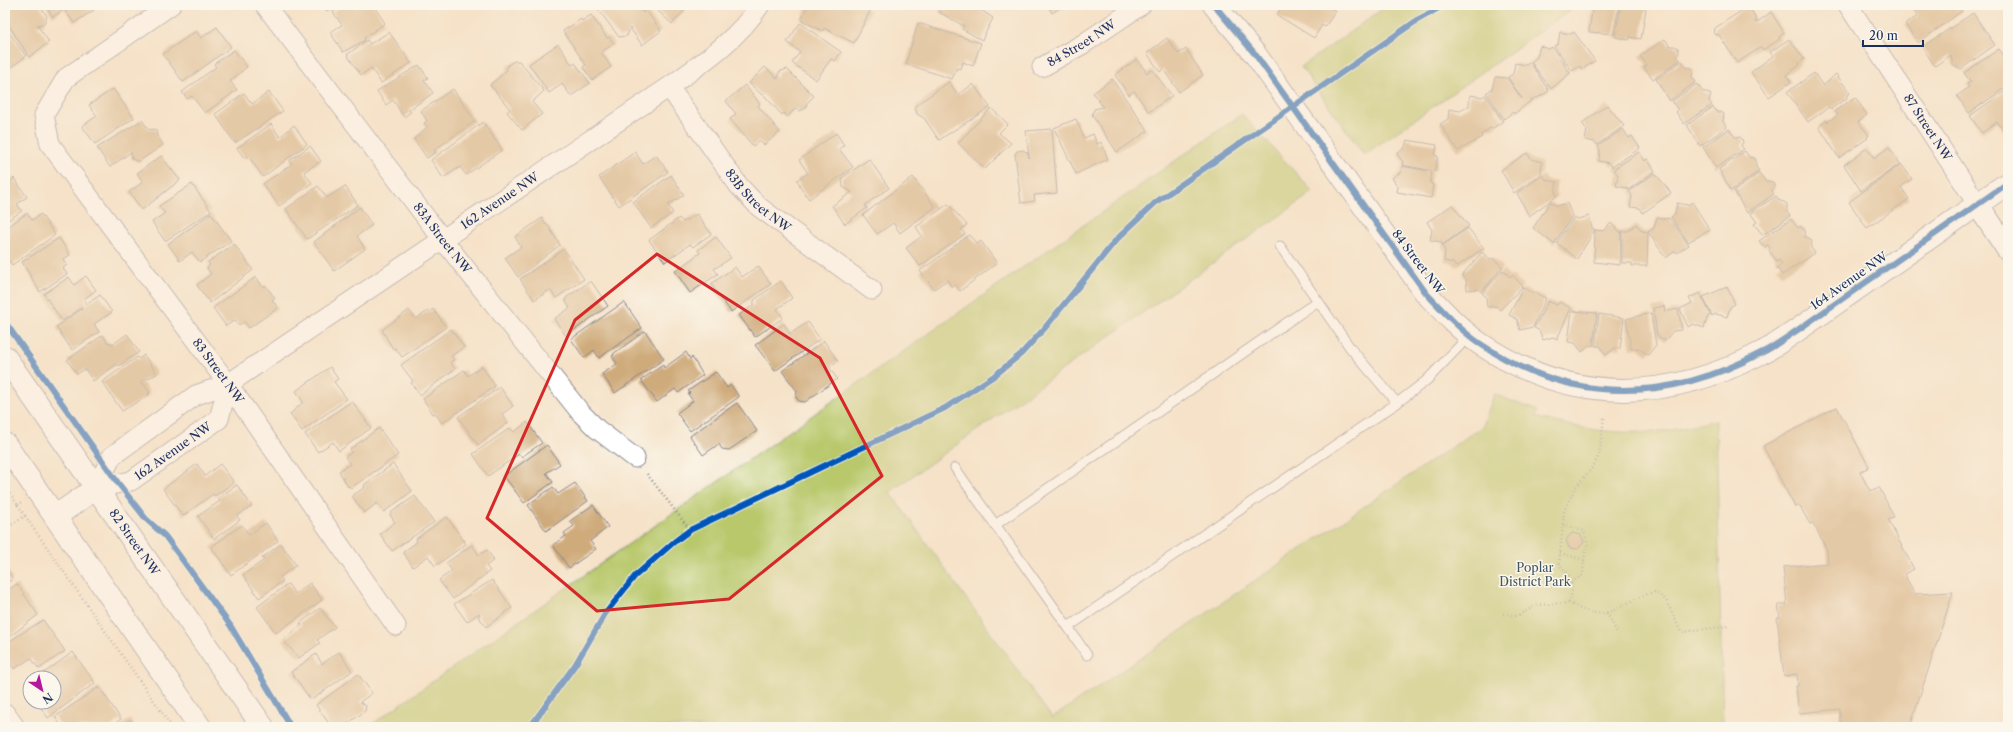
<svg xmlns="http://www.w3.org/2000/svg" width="2013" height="732" viewBox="0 0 2013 732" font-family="'Libre Caslon Text',serif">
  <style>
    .green { fill: #b8c86b; stroke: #6a7c64 }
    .building { fill: #cfab7c }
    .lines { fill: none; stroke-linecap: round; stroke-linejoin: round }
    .lane-casing { stroke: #888893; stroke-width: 11 }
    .street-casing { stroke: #888893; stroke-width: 21 }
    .secondary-casing { stroke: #888893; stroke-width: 24 }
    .path { stroke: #888893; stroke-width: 2.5; stroke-dasharray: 1 3; stroke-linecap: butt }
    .lane { stroke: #fff; stroke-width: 9 }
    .street { stroke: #fff; stroke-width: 19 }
    .secondary { stroke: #fff; stroke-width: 22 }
    .cycleway-casing { stroke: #fbf7ec; stroke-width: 8 }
    .cycleway { stroke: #0057b8; stroke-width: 6 }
    .marked { fill: none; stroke: #d62828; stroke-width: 3; stroke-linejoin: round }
    .labels { text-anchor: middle; stroke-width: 3; stroke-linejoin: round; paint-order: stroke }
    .street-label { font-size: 12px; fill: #1b2f5e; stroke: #fbf7ec }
    .park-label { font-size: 12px; fill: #425561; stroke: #fbf7ec }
  </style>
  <rect width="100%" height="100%" fill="#fbf7ec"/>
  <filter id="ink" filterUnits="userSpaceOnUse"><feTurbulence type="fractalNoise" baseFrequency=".025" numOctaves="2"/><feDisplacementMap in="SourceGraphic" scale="8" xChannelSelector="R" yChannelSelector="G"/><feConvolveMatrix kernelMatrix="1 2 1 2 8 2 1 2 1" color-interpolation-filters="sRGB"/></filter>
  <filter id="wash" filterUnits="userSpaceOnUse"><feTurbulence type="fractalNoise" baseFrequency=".012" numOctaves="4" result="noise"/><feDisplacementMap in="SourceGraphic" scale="16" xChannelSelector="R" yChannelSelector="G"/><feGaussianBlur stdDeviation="0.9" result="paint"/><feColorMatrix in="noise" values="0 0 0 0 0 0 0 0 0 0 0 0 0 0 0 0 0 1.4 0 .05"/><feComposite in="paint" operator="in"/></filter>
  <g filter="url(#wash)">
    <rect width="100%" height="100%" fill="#f5e2c8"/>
    <g class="green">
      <polygon points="1388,5 1578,5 1364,155 1301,67"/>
      <path d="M1242,114l71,78 -423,300 162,226 431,-292 11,-32 44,17 -2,6c47,13 85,19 135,13 15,-2 30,-7 45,-10l7,307h-1355z"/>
    </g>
    <g id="blocks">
      <g class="building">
        <polygon points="5,5 39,5 47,16 44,24 37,25 49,42 29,57 5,19"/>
        <polygon points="45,5 90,5 94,10 74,23 64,9 53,17"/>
        <polygon points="323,5 336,5 327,11"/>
        <polygon points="343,5 373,5 385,23 364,38 365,40 343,52 330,32 342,25 333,12"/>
        <polygon points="600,5 637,5 643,13 646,10 661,31 642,45 630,28 627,36 619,37 597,8"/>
        <polygon points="652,5 684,5 687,8 672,24"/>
        <polygon points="808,5 823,5 828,8 829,5 857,5 870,11 854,43 824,28 823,31 801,20"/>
        <polygon points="943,5 980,5 978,8 993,18 982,40 962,29 964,26 939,12"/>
        <polygon points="1047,5 1068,5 1063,9 1062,7 1052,13"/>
        <polygon points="1283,5 1327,5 1336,11 1325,27 1322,25 1314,38 1277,15"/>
        <polygon points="1593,5 1619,5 1614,34 1589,32"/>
        <polygon points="1621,5 1637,5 1639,7 1646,9 1641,39 1630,37 1629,40 1615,37"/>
        <polygon points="1910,5 1958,5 1962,11 1918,43 1905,24 1918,16"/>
        <polygon points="1749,6 1757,20 1755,21 1756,23 1771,12 1784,33 1779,37 1780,39 1763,50 1761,47 1737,63 1719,35 1714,34 1715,28"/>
        <polygon points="1973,13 1995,45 1961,69 1953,65 1951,55 1935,66 1922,47"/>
        <polygon points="591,15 607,38 609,37 614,44 601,52 611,67 592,80 583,67 586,65 563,31 581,19 582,21"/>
        <polygon points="800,23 841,52 835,61 831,59 816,80 792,63 800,52 787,42"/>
        <polygon points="918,23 981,43 973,66 963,62 961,69 957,68 952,79 906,64"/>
        <polygon points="217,27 231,47 183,82 163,54 196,31 201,38"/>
        <polygon points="389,32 411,63 381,83 371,68 361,75 347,55 367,40 370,44"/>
        <polygon points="1560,32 1571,34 1574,32 1595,61 1582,69 1580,66 1572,71 1554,46 1558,44"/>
        <polygon points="9,33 26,56 5,72 5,36"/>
        <polygon points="1167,38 1178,54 1186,49 1203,75 1179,92 1163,69 1160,72 1147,53"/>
        <polygon points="1665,39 1670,46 1674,46 1678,48 1679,53 1677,56 1680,60 1653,79 1644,67 1647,65 1640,56"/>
        <polygon points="1789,39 1804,59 1799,63 1800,65 1786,75 1791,82 1769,97 1751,72 1773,56 1770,52"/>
        <polygon points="558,44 572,65 575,63 590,83 571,96 562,84 549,93 529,64"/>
        <polygon points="1540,46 1549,49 1552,47 1570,73 1551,89 1531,62 1537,57"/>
        <polygon points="1999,49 2008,61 2008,86 1969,113 1957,96 1969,87 1967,84 1971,82 1964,73"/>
        <polygon points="234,50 247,67 230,81 237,90 205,113 192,96 187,99 182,92 216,67 214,64"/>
        <polygon points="1137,59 1147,73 1151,70 1154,72 1172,96 1149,112 1134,91 1129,95 1115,75"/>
        <polygon points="514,61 519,61 544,91 532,102 542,114 522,130 507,112 510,109 490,85 506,71 508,65"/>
        <polygon points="1682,61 1686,68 1690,67 1693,70 1692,77 1696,82 1669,101 1656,79"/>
        <polygon points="1530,62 1549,91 1537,98 1536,97 1514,114 1513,112 1504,119 1486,93 1492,89 1495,77 1507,78 1522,99 1508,77 1513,74 1515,63 1526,65"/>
        <polygon points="419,65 428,78 424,80 433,93 409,110 411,112 404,117 393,100 386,105 377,91"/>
        <polygon points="765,67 778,79 779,72 787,69 814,96 807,103 806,108 800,111 796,108 787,117 784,113 782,115 763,94 762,95 749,83"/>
        <polygon points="1814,73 1823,86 1836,74 1850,93 1846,97 1847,98 1831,109 1829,107 1808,122 1787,92"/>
        <polygon points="1112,79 1148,131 1117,152 1092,115 1094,109 1103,107 1093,93"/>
        <polygon points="949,82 958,95 973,84 990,107 939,140 924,118 917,114 915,106"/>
        <polygon points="1697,84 1703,92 1707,92 1711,95 1709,101 1712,105 1684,124 1676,112 1678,110 1672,101"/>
        <polygon points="745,85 760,104 758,106 780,132 764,145 759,141 753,146 730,119 736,114 726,101"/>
        <polygon points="113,89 134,118 95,144 82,126 97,116 89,105"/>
        <polygon points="453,89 475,121 434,150 436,152 427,158 414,139 427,127 424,123 427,121 421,111"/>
        <polygon points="2008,89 2008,131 2005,133 1997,122 1982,133 1970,116"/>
        <polygon points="269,92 283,111 235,143 215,114 244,93 252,104"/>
        <polygon points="1470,95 1482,97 1485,95 1503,121 1492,129 1490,128 1481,135 1482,137 1458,151 1440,124 1448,119 1449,109 1460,111 1469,106"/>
        <polygon points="1855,97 1867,115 1858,122 1869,135 1867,137 1868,138 1839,158 1819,127 1826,120 1827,122 1838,115 1835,111"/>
        <polygon points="1607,105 1624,126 1597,145 1595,142 1585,140 1587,130 1582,123"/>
        <polygon points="1713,107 1717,112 1721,112 1724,114 1723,122 1727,127 1700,146 1687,125"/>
        <polygon points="991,108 1008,124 999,133 1011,143 985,169 958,143"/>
        <polygon points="1076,119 1084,138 1093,134 1097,144 1101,142 1108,159 1076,174 1054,128"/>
        <polygon points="142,120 149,130 153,129 156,130 157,136 163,145 138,162 132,159 131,152 110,167 97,148"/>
        <polygon points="483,122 502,150 466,175 460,167 443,178 431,160"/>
        <polygon points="271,124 280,137 294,125 307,144 263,177 248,156 245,159 237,148"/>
        <polygon points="1052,129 1057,193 1034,195 1035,201 1021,203 1015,154 1017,151 1023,150 1028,153 1029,158 1026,131"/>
        <polygon points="1623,129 1629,138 1632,136 1640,148 1612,167 1609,163 1599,161 1600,150 1598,146"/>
        <polygon points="1729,129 1735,137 1740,137 1742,139 1743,142 1741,146 1744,149 1716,168 1703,147"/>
        <polygon points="836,133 844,145 839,149 853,167 809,199 799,186 800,185 797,180 808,173 799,160"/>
        <polygon points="1407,140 1437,145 1435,156 1438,156 1435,171 1402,165 1403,162 1397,154 1405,147"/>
        <polygon points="310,146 321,161 304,172 312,183 279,206 263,184 292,164 290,160"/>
        <polygon points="1889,147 1900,164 1861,191 1844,165 1867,148 1874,158"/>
        <polygon points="1745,151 1749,157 1756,159 1756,167 1759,171 1731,191 1719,169"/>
        <polygon points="635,152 643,164 656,155 668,172 619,206 599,177"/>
        <polygon points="1639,152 1645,161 1647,159 1655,171 1628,190 1627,188 1616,186 1618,175 1614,169"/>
        <polygon points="1527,153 1531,159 1542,162 1541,174 1514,193 1501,170"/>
        <polygon points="161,156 180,180 142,210 129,192 143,182 137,173"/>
        <polygon points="869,159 889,188 865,205 867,208 845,224 832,206 852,192 843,187 842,178"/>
        <polygon points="1901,164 1912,179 1901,187 1909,199 1867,228 1849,202"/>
        <polygon points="1402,166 1432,172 1430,183 1433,184 1431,198 1397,192 1398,187 1392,178 1401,172"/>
        <polygon points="1655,173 1671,193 1643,213 1640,208 1630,207 1632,196 1629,191"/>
        <polygon points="1759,173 1766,182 1769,181 1774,184 1774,188 1772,191 1774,194 1747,213 1734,191"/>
        <polygon points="671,175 684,195 668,205 673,213 651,228 633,202"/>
        <polygon points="1543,175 1546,180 1557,182 1555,193 1557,196 1529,216 1517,193"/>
        <polygon points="913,177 935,207 900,233 893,223 877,234 863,215"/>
        <polygon points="14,178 27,197 17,204 22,211 5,222 5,185"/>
        <polygon points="192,184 211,211 165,241 152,222 165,213 159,206"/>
        <polygon points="318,186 327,198 345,186 358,205 307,239 286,209"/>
        <polygon points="1776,196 1780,201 1784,202 1787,204 1787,212 1790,216 1763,235 1754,224 1757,222 1750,213"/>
        <polygon points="1550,202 1557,206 1567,203 1572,216 1554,244 1533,228"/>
        <polygon points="1692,202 1710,230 1688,242 1671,217 1675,214 1677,203 1688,205"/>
        <polygon points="948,204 967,225 961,229 965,234 920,266 906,248 922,236 916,227"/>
        <polygon points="1452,205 1469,226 1442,245 1441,242 1430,240 1432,230 1427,222"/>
        <polygon points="360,207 372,225 357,236 365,249 334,271 314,242"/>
        <polygon points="27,213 32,220 41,214 55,235 12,265 5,255 5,229"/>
        <polygon points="211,213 231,241 200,262 192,252 180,261 168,244"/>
        <polygon points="697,214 711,234 693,247 690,244 665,262 649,240 679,218 683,222"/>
        <polygon points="1589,216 1592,228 1595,230 1577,259 1557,243 1574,217 1578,219"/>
        <polygon points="1657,217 1666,219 1669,218 1689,245 1677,253 1675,251 1666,258 1648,232 1654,228"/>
        <polygon points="542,218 546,225 547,224 560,245 518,277 505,258 521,247 515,237"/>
        <polygon points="1791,219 1797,227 1801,227 1805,230 1804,237 1807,237 1812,240 1811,248 1815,253 1782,275 1777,268 1782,264 1779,260 1777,262 1769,250 1770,248 1768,245 1764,247 1759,241"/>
        <polygon points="1611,223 1619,231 1621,231 1620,265 1594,262 1595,230 1603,231"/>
        <polygon points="1636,224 1642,231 1648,232 1647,266 1632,266 1632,263 1622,263 1622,231 1628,231"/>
        <polygon points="1468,228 1484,248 1456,267 1453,263 1444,261 1445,251 1442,246"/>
        <polygon points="969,235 977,244 981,241 997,263 960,291 955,285 952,287 947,280 934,289 920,271"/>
        <polygon points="716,237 731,258 714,269 718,274 690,293 675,271 700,253 698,250"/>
        <polygon points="59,238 70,255 63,259 67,265 63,268 67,274 40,292 22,262"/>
        <polygon points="234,244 253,270 210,303 197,285 211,274 207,268 210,265 208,262"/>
        <polygon points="564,249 584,279 556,298 550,290 534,300 520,279"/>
        <polygon points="1482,252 1490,260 1492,258 1503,267 1481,292 1478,289 1467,290 1466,279 1462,275"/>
        <polygon points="758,266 771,284 731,312 711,284 735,267 742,277"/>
        <polygon points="1503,270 1510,277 1512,275 1523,286 1500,310 1496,306 1487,307 1486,297 1482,293"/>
        <polygon points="86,276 96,290 84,299 87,304 100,295 112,312 94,324 99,332 72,350 56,327 82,309 81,308 62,321 44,294 69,277 74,285"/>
        <polygon points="256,277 263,287 265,285 275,298 272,300 278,308 249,328 244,322 239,325 235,320 226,326 213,308"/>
        <polygon points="591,281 608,306 566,336 554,319 570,308 565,300 567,297"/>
        <polygon points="781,281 792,298 777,309 783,318 755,337 739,315 754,305 754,300"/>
        <polygon points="1727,287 1735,304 1730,307 1727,317 1716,314 1712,316 1703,297"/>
        <polygon points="1523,288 1546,298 1533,327 1520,330 1517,319 1509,315"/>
        <polygon points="1700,293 1711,315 1708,316 1704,328 1693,324 1688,327 1680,309 1692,303 1689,298"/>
        <polygon points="1548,301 1557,305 1559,302 1571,308 1557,339 1553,337 1543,340 1539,330 1534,328"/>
        <polygon points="624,302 642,328 599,358 594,350 584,358 571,339"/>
        <polygon points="1664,306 1665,312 1678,309 1682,330 1673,331 1665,341 1657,335 1653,308"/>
        <polygon points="433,309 446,327 402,357 395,348 393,349 382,330 409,310 416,319 428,311 429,312"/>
        <polygon points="1572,311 1597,313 1593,346 1590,345 1582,352 1575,343 1568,342"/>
        <polygon points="1651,313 1656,345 1648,355 1638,348 1631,349 1626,319"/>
        <polygon points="1599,314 1624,318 1620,349 1615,348 1606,355 1600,346 1595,346"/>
        <polygon points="808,322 820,339 775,371 755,345 784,324 790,334"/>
        <polygon points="451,329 464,347 451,356 454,360 450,362 455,369 420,395 411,383 413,381 401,365"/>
        <polygon points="645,331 664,359 615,393 602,374 617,364 612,356 614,355 613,354"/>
        <polygon points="127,334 139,352 119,366 117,364 93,381 85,369 77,374 67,360 103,335 107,342 113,344"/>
        <polygon points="824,341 838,361 829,367 837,379 805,402 799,401 796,397 797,391 782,371"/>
        <polygon points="686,352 690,359 692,357 703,375 678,393 675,389 657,402 641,380 663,365 664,368"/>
        <polygon points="144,355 157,374 140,382 142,384 143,383 150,393 148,393 149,395 122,411 102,382 137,357 139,359"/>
        <polygon points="482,366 495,386 442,423 435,413 433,414 423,399 464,370 468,376"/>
        <polygon points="330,367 338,379 334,382 347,399 302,431 290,414 303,402 296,391"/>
        <polygon points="716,372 727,388 731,385 739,397 690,431 677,413 693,401 688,394 690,393 688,391"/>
        <polygon points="500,387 513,406 502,414 508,423 478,445 458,417"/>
        <polygon points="352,401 371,428 339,451 333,442 318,452 305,434"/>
        <polygon points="737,403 757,431 729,450 722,449 719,444 703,455 690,436"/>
        <polygon points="1837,407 1869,467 1860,472 1870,491 1879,487 1894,517 1888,520 1914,569 1904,574 1915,594 1953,592 1910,727 1840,727 1840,709 1799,713 1796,686 1798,686 1797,674 1784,676 1777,618 1780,617 1778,605 1787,605 1783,567 1828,563 1827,550 1813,523 1810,524 1799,505 1795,507 1763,446"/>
        <polygon points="527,422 542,443 521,457 519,454 488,476 473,454 510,428 514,432"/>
        <polygon points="379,428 398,455 351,488 349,486 348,487 339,471 350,464 345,457 352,452 350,449"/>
        <polygon points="547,445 560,464 546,473 553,482 524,503 504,476"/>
        <polygon points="197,464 205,476 220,464 234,482 215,496 213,494 183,516 163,489"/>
        <polygon points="393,464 412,491 384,512 377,503 364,513 352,496 365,487 364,485"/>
        <polygon points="575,483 588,501 546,531 528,505 553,487 558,494"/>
        <polygon points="237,485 252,506 237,516 240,520 214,539 198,516 220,501 218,498"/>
        <polygon points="415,496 434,522 392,551 380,534 395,522 390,515 392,512"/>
        <polygon points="593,505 608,527 590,541 596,549 569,568 553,545 566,536 564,533 574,526 570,521"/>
        <polygon points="447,517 466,544 435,566 428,556 413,567 403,552 417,542 416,539"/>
        <polygon points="266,523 278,541 231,575 211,547 242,525 249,535"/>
        <polygon points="1572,533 1581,535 1584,542 1578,549 1569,548 1566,540"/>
        <polygon points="281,544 296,565 280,577 283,581 259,598 243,575 264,560 262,558"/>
        <polygon points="472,545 479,555 487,550 494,560 486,566 490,571 453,599 439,580 452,571 446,563"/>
        <polygon points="5,566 13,579 5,584"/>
        <polygon points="492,580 512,608 486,627 478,616 480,615 479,613 467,622 454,604"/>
        <polygon points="310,583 322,600 276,633 257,607 288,584 295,594"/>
        <polygon points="17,584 38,615 5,640 5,592"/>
        <polygon points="320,608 335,627 317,640 320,643 299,658 283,640 302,625 300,623"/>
        <polygon points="43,620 65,651 39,669 31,658 14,669 5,656 5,644"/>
        <polygon points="73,652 95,683 48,718 37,702 54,702 54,678 43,678 41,675"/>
        <polygon points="339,652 352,671 311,700 291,672 316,654 322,664"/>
        <polygon points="358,674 372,693 360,702 366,706 365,711 343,727 329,727 326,723 328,722 316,705"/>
        <polygon points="99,687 121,719 110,727 62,727 55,717"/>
        <polygon points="130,719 135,727 119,727"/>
      </g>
    </g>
  </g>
  <g filter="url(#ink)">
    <use href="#blocks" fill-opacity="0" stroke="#888893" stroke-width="1"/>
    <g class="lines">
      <g class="lane-casing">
        <g id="lane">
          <polyline points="1280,246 1351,349 1397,403"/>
          <polyline points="955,468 1068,627"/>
          <polyline points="995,525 1318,301"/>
          <polyline points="1087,655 1068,627 1397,403 1427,380 1470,335"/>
        </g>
      </g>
      <g class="street-casing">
        <g id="street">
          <path id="s1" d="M171,5l-105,73 -22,37 6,29 178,240 168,242"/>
          <path id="s2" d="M265,5l178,235 138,173 16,16 38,29"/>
          <path id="s3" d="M1848,5l130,200"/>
          <path id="s4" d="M1042,67l41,-23 58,-39"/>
          <path id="s5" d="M669,87l70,99 20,21 113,83"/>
          <path id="s6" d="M96,488l16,-32 84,-61 32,-11 441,-297c33,-24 68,-47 91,-82"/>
          <path id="s7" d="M96,488l35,-7 88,-62 9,-35"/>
          <polyline points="5,713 15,727"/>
        </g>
      </g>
      <g class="secondary-casing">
        <g id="secondary">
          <path d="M1214,5l41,49 171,239c17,18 33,36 53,50 92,62 188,60 284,9 12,-6 24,-15 36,-23l209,-146"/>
          <polyline points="1978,205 2008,250"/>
          <path id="s8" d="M5,357l258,370"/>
          <polyline points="5,444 200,727"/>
          <polyline points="56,516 96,488"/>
        </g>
      </g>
      <g class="path">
        <path d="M1604,418l-5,37 -6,12 -18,21 -11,23 -5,54c13,11 16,22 10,38 44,25 47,-2 86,-11l11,8 15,32 48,-6"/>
        <polyline points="647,474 690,530"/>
        <polyline points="5,487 18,505"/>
        <polyline points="25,516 172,727"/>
        <polyline points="1563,525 1584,531 1588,546 1585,551 1583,575 1572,582"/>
        <polyline points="5,529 25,516 18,505 21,503"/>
        <polyline points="1560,553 1584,560"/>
        <polyline points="1607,613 1618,634"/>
        <polyline points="1503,614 1517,616 1537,605 1569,603"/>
      </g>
      <use href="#lane" class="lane"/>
      <use href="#street" class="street"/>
      <use href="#secondary" class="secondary"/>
      <g class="cycleway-casing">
        <g id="cycleway">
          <path d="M1214,5l41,49 171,239c17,18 33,36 53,50 92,62 188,60 284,9 12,-6 24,-15 36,-23l209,-146"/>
          <polyline points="5,322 118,483 146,519 165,536 230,625 291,727"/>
          <polyline points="530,727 575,665 605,614 635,576 674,542 690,530 945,408 994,376 1021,354 1044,329 1116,240 1156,202 1416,21 1444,5"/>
        </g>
      </g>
      <use href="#cycleway" class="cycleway"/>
    </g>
  </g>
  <path d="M0 0H2013V732H0ZM657,254l163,104 62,118 -153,123 -132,12 -110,-93 88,-198z" fill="#f5e2c8" fill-opacity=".55" fill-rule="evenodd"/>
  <path class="marked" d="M657,254l163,104 62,118 -153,123 -132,12 -110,-93 88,-198z"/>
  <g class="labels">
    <g class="street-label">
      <text dy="4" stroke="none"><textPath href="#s4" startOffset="46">84 Street NW</textPath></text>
      <text dy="4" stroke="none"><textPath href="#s3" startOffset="146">87 Street NW</textPath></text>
      <text dy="4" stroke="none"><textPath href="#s5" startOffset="145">83B Street NW</textPath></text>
      <text dy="4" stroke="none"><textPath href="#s6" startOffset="501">162 Avenue NW</textPath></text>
      <text dy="4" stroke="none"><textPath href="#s2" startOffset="293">83A Street NW</textPath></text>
      <text transform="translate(1418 262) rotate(53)" y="4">84 Street NW</text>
      <text transform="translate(1849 281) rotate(-35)" y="4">164 Avenue NW</text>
      <text dy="4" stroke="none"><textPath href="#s1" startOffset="483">83 Street NW</textPath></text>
      <text dy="4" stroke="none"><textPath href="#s7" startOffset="87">162 Avenue NW</textPath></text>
      <text dy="4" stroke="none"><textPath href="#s8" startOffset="226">82 Street NW</textPath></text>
    </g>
    <g class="park-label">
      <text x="1535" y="572">Poplar<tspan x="1535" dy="14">District Park</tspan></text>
    </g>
  </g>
  <rect width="2013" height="732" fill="none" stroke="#fbf7ec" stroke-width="20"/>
  <g transform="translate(42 690) rotate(145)"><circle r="19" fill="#fbf7ec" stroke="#a1a7b3"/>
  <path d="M0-3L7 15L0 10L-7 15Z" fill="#b5179e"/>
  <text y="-6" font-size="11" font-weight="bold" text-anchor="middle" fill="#1b2f5e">N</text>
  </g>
  <path d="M1863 40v6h60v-6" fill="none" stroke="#1b2f5e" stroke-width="2"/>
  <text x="1869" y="40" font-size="12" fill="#1b2f5e" stroke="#fbf7ec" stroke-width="3" paint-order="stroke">20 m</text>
</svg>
